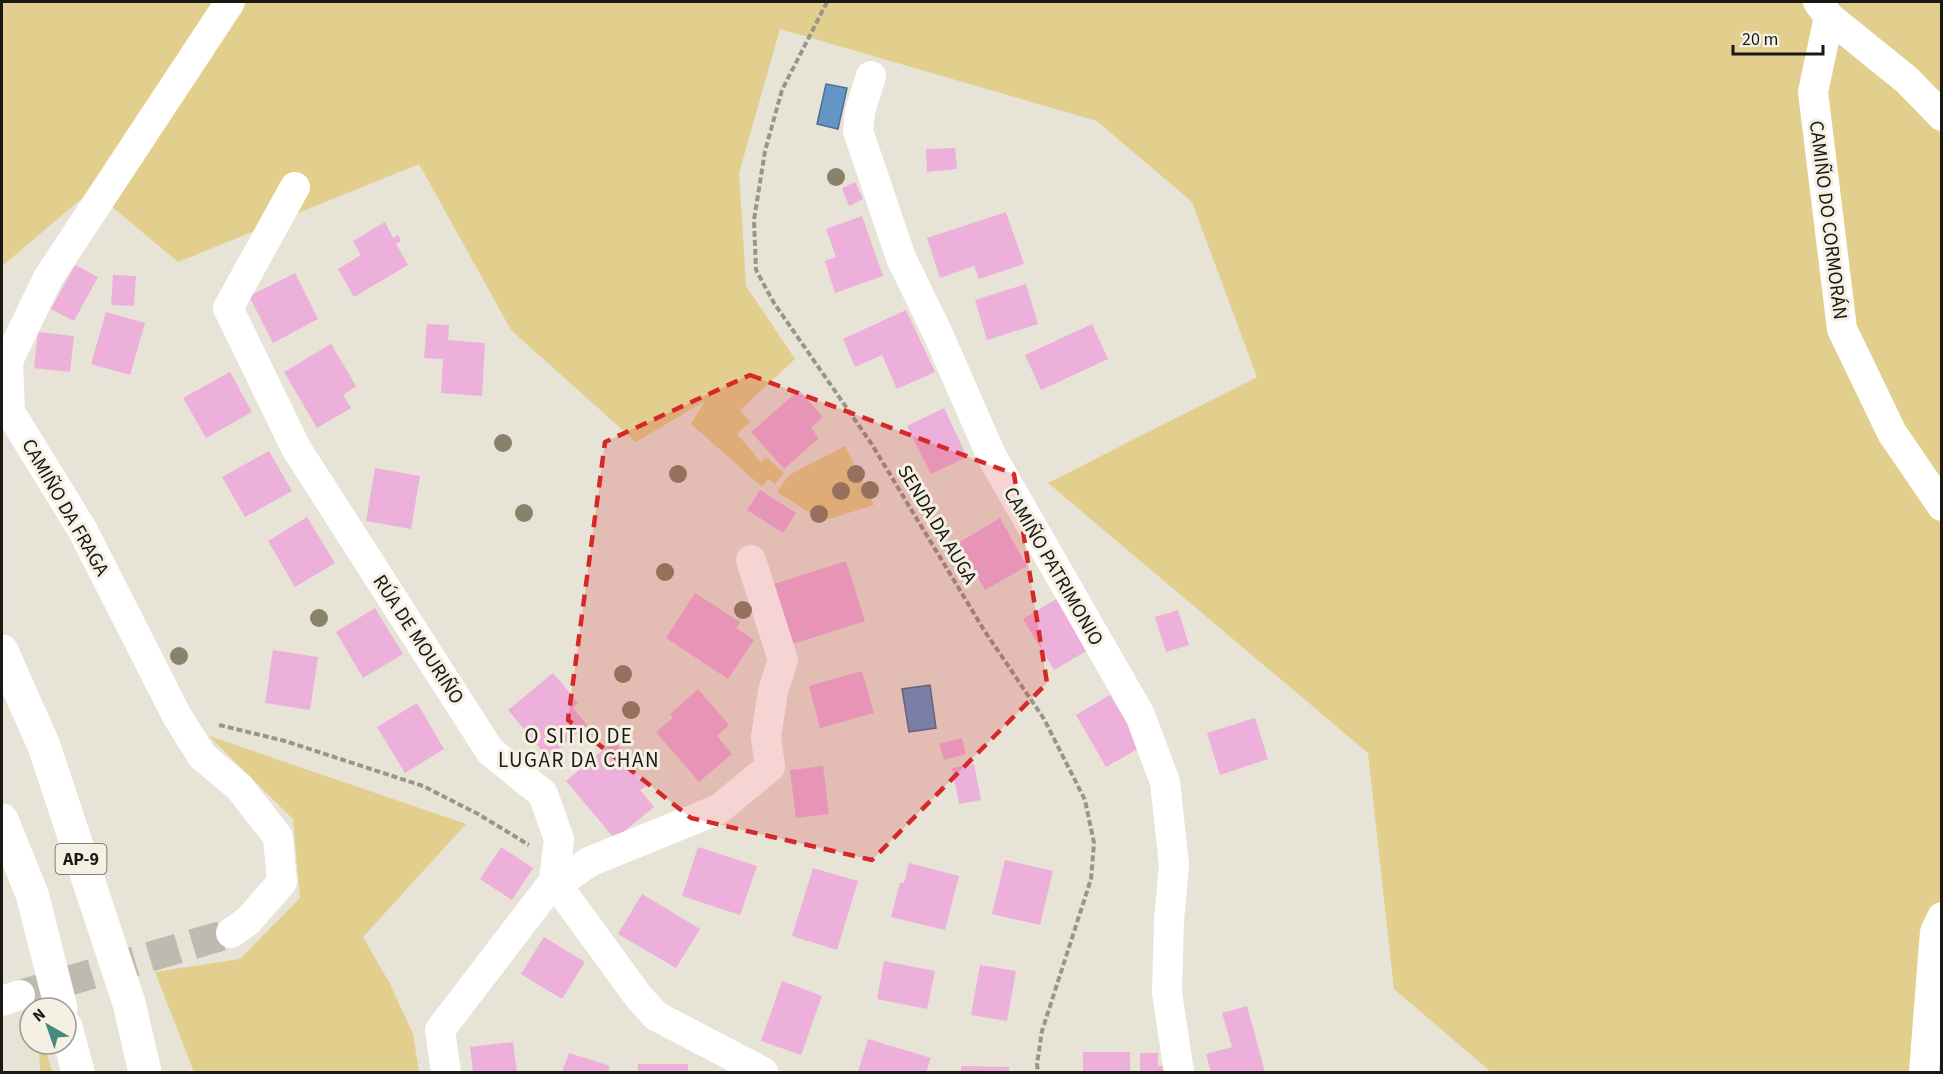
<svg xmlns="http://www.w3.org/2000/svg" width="1943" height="1074" viewBox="0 0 1943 1074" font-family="'Source Sans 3',sans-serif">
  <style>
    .green { fill: #e2ce8d }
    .water { fill: #6395c5; stroke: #4d7090; stroke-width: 1.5 }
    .building { fill: #edb0db }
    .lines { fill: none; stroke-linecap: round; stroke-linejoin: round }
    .street-tunnel { stroke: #bebaaf; stroke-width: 30; stroke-dasharray: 30 15; stroke-linecap: butt }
    .path { stroke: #98958b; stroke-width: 4; stroke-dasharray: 6 3; stroke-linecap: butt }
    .street { stroke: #fff; stroke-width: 30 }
    .highway { stroke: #fff; stroke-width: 33 }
    .tree { fill: #88826b }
    .marked { fill: #d62828; fill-opacity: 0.2; stroke: #d62828; stroke-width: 4.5; stroke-dasharray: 12 8; stroke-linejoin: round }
    .labels { text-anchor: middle; stroke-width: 6; stroke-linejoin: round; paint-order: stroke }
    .shield { fill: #f4f0e3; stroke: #5b5951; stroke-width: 1.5 }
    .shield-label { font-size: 18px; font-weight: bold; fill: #191813 }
    .street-label { font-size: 20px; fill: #191813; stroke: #f4f0e3 }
    .neighbourhood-label { font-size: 21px; letter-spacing: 1.5px; fill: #191813; stroke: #f4f0e3 }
  </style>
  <rect width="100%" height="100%" fill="#e7e3d6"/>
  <g class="green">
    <polygon points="2,2 1941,2 1941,1072 1491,1072 1394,989 1368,753 1048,483 1257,377 1192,202 1097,121 780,29 739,173 746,286 795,359 740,410 750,422 737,434 761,462 766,457 784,473 775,484 768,479 762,487 691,424 705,401 636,442 511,330 419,164 178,262 92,190 2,266"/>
    <polygon points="845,446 874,505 823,521 777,492 789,475"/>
    <polygon points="209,736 466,824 363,937 390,984 413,1034 419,1072 194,1072 155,972 240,959 300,898 293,819"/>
    <polygon points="39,1044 44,1044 52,1072 40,1072"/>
  </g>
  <g class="water">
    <polygon points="826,84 847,88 838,129 817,124"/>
    <polygon points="930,685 936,728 909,732 902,689"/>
  </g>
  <g class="building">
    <polygon points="955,148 957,169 927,172 926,149"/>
    <polygon points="855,182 863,199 849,206 842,188"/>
    <polygon points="1006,212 1024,264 979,279 974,266 940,278 927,238"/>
    <polygon points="862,216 883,276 835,293 825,261 836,257 826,229"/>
    <polygon points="385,222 393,238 398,235 401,241 396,244 408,265 354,297 338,269 361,255 353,241"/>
    <polygon points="75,265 98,277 74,321 51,309"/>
    <polygon points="295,273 318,319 273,343 249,296"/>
    <polygon points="113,275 136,276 134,306 111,305"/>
    <polygon points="1026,284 1038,324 987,340 975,300"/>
    <polygon points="906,310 935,372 897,389 882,355 855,367 843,339"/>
    <polygon points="106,312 145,323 130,375 91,364"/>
    <polygon points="427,324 449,325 448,340 485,343 482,396 441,393 443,359 424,358"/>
    <polygon points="1092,324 1108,359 1041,390 1025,355"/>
    <polygon points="38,332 74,336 70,372 34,368"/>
    <polygon points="331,344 356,386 343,395 351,408 317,428 284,372"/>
    <polygon points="230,372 252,412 206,438 183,398"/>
    <polygon points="799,390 823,417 811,428 819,438 784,469 751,432"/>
    <polygon points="944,408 967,457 931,474 907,426"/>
    <polygon points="269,451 292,491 245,517 222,477"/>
    <polygon points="375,468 420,476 411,529 366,521"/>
    <polygon points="760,490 796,513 783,533 747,510"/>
    <polygon points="307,517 335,563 295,587 268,541"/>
    <polygon points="1000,518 1027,566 985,590 958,543"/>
    <polygon points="846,561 865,621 790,645 771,585"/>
    <polygon points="695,593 740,622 736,628 754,640 728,679 666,638"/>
    <polygon points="1058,598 1088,650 1054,670 1023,619"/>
    <polygon points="375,608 403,654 363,678 336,632"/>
    <polygon points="1178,610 1189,645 1166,652 1155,617"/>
    <polygon points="273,650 318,657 310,710 265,703"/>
    <polygon points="862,671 874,713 820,728 809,686"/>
    <polygon points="553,673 578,703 573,708 587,725 548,758 508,710"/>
    <polygon points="698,689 729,725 717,736 732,754 699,782 656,732 673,718 670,714"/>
    <polygon points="1110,695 1141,747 1106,767 1076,715"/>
    <polygon points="417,703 444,749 405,773 377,727"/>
    <polygon points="1255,718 1268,759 1220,775 1207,733"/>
    <polygon points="962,738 966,754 944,760 939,744"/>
    <polygon points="614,741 634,765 631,768 646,786 640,790 654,807 615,839 566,781"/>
    <polygon points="974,764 981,800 959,804 952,768"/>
    <polygon points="823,766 829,814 796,818 790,770"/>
    <polygon points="501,847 533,868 512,900 480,879"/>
    <polygon points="698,847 757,866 740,915 682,896"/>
    <polygon points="1005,860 1053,871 1040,925 992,914"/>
    <polygon points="909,863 959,876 945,930 891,917 900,883 904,883"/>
    <polygon points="813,868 858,881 837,950 792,936"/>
    <polygon points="642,894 700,929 676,968 618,934"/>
    <polygon points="544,937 585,962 562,999 521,974"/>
    <polygon points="884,961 935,971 927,1009 877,999"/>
    <polygon points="980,965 1016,971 1007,1021 971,1015"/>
    <polygon points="782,981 822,996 801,1055 761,1041"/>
    <polygon points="1247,1006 1265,1072 1211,1072 1206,1054 1232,1047 1222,1013"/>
    <polygon points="868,1039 931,1058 926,1072 858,1072"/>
    <polygon points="513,1042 517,1072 473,1072 470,1047"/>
    <rect x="1083" y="1052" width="47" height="20"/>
    <polygon points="569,1053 610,1066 608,1072 562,1072"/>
    <polygon points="1140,1053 1158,1053 1158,1066 1172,1066 1172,1072 1140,1072"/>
    <rect x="638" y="1064" width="50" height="8"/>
    <polygon points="961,1066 1009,1067 1009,1072 961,1072"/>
  </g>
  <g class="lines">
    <polyline class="street-tunnel" points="20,995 231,933"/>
    <g class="path">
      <polyline points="827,2 782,90 765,151 754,220 756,270 774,303 871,443 984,630 1044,719 1085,800 1094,843 1091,879 1042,1031 1037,1064 1038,1072"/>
      <polyline points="219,725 285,741 423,786 478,814 529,845"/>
    </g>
    <g class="street">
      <polyline points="230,2 48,278 8,361 10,412 82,529 177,716 202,756 239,787 278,837 282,882 248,921 231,933"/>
      <polyline points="1818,2 1829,17 1907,80 1942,116"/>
      <polyline points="1829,17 1813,92 1842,329 1892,433 1942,506"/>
      <polyline points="871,76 860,111 858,131 901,258 938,334 991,455 1140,715 1165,782 1174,865 1169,921 1167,993 1179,1072"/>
      <polyline points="295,187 228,308 296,448 490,751 543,794 559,839 554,881 440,1030 446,1072"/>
      <polyline points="751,560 783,660 773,691 766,737 770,767 719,809 589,862 565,879 554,881 638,996 656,1016 763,1072"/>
      <polyline points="2,1001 20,995"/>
      <polyline points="1924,1072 1935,932 1942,917"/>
    </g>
    <g class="highway">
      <polyline points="2,651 44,746 129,1003 145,1072"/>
      <polyline points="2,820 32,894 61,1008"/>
      <polyline points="66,1027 78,1072"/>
    </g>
  </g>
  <g class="tree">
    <circle cx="836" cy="177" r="9"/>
    <circle cx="503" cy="443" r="9"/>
    <circle cx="678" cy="474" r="9"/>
    <circle cx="856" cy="474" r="9"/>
    <circle cx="870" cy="490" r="9"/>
    <circle cx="841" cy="491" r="9"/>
    <circle cx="524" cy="513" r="9"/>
    <circle cx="819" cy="514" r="9"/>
    <circle cx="665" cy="572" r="9"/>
    <circle cx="743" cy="610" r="9"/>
    <circle cx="319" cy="618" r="9"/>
    <circle cx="179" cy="656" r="9"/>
    <circle cx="623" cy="674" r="9"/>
    <circle cx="631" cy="710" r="9"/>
  </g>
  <path class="marked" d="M750,375l264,99 33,209 -175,177 -181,-42 -123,-98 37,-278z"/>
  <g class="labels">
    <rect class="shield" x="55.5" y="844" width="51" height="30" rx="4.5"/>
    <g class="shield-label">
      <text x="81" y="865">AP-9</text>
    </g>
    <g class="street-label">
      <text transform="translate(1829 220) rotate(83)" y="7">CAMIÑO DO CORMORÁN</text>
      <text transform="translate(66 507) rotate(60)" y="7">CAMIÑO DA FRAGA</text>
      <text transform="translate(938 524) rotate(59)" y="7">SENDA DA AUGA</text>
      <text transform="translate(1054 566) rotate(60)" y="7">CAMIÑO PATRIMONIO</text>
      <text transform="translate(419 639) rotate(57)" y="7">RÚA DE MOURIÑO</text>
    </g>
    <g class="neighbourhood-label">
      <text x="579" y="743">O SITIO DE<tspan x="579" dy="24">LUGAR DA CHAN</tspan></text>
    </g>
  </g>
  <rect width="1943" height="1074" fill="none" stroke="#191813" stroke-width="6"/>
  <g transform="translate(48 1026) rotate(320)"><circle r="28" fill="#f4f0e3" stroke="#9c9a90" stroke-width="1.5"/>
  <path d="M0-4.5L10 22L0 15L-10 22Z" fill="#468a80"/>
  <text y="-9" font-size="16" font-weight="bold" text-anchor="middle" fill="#191813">N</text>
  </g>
  <path d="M1733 45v9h90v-9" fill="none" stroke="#191813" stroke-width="3"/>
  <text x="1742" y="45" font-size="18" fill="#191813" stroke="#f4f0e3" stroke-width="4.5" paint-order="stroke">20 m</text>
</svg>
